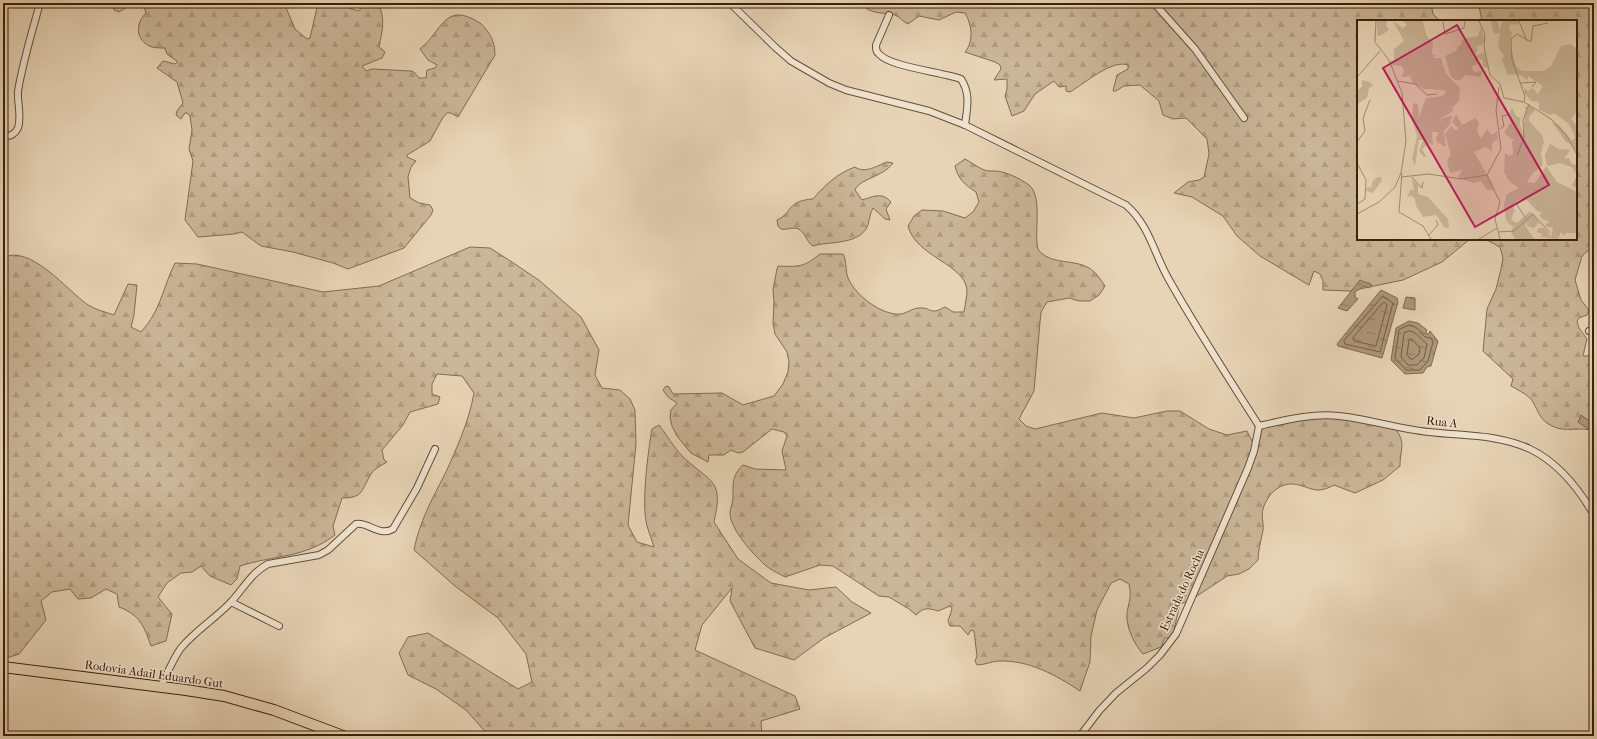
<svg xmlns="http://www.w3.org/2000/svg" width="1597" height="739" viewBox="0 0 1597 739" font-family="'IM FELL French Canon',serif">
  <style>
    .forest { fill: url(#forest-firs); stroke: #826c51 }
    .water { fill: url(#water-ripples); stroke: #7f684d }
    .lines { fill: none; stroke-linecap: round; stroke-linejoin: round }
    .shore { stroke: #745c42; stroke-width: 1 }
    .street-casing { stroke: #664e34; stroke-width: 8 }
    .primary-casing { stroke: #3b2109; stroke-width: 12 }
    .street { stroke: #efe3d0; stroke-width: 6 }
    .primary { stroke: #e7d4b6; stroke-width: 10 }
    .labels { text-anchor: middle; stroke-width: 3; stroke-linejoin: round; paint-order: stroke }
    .street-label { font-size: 12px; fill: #3b2109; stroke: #efe3d0 }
    .inset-road { fill: none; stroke: #a28c71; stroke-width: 1 }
    .view { fill: #c2185b; fill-opacity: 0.15; stroke: #c2185b; stroke-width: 2 }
    .inset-edge { fill: none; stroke: #3b2109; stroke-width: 2 }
  </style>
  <defs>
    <pattern id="forest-firs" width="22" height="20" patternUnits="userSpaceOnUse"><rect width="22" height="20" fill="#cab699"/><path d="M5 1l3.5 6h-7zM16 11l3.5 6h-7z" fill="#ae9c82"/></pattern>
    <pattern id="water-ripples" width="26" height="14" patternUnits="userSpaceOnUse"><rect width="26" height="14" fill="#ad977b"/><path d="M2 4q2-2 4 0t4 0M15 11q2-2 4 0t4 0" fill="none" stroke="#8e7b63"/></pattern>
  </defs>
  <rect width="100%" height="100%" fill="#e7d4b6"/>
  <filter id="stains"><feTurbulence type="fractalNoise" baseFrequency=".005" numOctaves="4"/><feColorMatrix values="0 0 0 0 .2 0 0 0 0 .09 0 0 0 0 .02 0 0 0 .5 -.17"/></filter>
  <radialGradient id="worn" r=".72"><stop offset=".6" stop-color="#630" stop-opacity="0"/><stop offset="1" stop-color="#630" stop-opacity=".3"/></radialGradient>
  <g class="forest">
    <path d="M112,3h172l11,26 12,10 3,-1 8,-35h30l1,5 9,3 8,-6 12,-2c8,16 4,28 1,44l6,5 -3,6 -20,8 4,5 6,-2 39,2 3,1 5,6h7l1,-8 8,-2 2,-3 -9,-5 -8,-11c22,-17 24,-49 60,-26 10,9 15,19 15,32l-37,62 -7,-4h-4l-5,6 -12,22 -23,14v2l9,4 -5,6 -3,10 2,21 9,5 11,2 3,5 -2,5 -27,33 -56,21 -15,-6 -40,-11 -32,-6 -19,-14 -8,2 -36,3 -13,-17 8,-59 -4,-12 3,-19 -2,-14 -3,-3h-2l-4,6 -5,-4 1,-4 6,-8 -6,-21 -20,-14 6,-7 12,3 3,-2 -11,-8 -2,-6c-4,0 -9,0 -13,-1 -17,-6 -17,-23 -6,-34l-2,-6 -11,-4 -14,9 -5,-2z"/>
    <path d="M1431,3l2,11 7,7h-82v218h112l-28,23 -39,18 -53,11 -27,-1v-9l-3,-7 -6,-3 -5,14 -2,-1 -47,-28 -23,-20 -14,-20 -31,-19 -18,-4 14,-11 11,-2 5,-3 5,-23 -2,-15 -21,-21 -13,1 -10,-4 -4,-14 -19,-16 -16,1 -8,5h-3l4,-16 11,-6v-4c-16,-6 -44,19 -58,27l-4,-1v-5l-7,1 -5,-6 -19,13 -11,17 -12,5 -7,-20 2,-7v-10l-13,1 7,-11 -1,-4 -5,-3 -30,-10c9,-11 7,-27 0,-39l-9,-1 -17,8 -20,-4 -11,8c-5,-2 -8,-7 -13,-9 -11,-3 -26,0 -32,-11z"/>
    <path d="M1476,3h118v242l-12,11 -7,24 6,20 8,10 -2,5 -8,3 -2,3 2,7 8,11 -4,17h5l6,-8v83c-14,-5 -29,2 -42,-5 -12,-6 -13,-13 -19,-24 -4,-7 -15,-12 -22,-16l2,-7 -30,-28 4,-42 9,-20 5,-20 2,-11 -3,-11 -15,-8h91v-218h-94l-3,-15z"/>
    <path d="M965,159c6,3 12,8 19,11 5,2 12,0 18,2 9,2 20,8 27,13 16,13 2,58 11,67 14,13 34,7 49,16 7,4 11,11 16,18l-6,9 -9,6h-11l-10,-3 -22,4 -6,10 -1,10 -6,69 -15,28 7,7 9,3 67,-16 32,5 33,-7h13l29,18 18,6 20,-4 5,10c7,-5 11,-15 20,-19 28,-12 91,0 122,5 13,16 6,21 6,39l-17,14 -28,13 -21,-8c-20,11 -23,1 -41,-1 -14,-1 -26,11 -30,25 -2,6 1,15 0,21 -2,11 -5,20 -5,30l-9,9 -10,5 -12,2 -36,24 -11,4 -8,34h-7l-4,9 -18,7c-8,-9 -15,-23 -16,-35 -1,-13 6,-19 2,-35l-9,-5 -9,4 -14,27 -6,26 -1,26 -10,29c-24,-16 -51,-31 -81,-30 -7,0 -14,4 -22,4l-2,-4 2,-5 -3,-25 -3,-1 -3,5 -8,-9h-10l-2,-5 4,-12 -2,-3 -12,5c-10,-3 -14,-4 -22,4l-7,-6 -20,-12 -10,-1 -46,-30 -13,-1 -35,12c-7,-4 -16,-8 -21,-13 -11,-10 -34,-35 -34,-51 0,-5 3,-10 3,-15 0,-15 -1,-23 10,-33l12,4 31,1 -4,-19 5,-15 -3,-4 -12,-3 -29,23 -5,1 -7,-3 -7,5h-15l-1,7 -17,-9 -14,-17 -5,-10 -2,-9 1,-7 6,-7 -9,-6 -5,-7 3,-4 3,1 4,7 49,-1 21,12 31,-9 9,-12 5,-12 1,-10 -2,-10 -12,-18 -2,-11 1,-21 -1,-12 4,-21 1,-3c21,1 26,1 42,-12h23c4,7 2,16 5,24 7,17 34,38 53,36 6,-1 12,-6 18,-6 13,-1 10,8 26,-1l8,5h11c1,-7 3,-15 3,-22 -2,-26 -51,-33 -59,-64l6,-10 8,-6 21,1 22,7 8,-6 6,-10 -3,-10c-11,-7 -18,-13 -21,-26z"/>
    <path d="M887,162l6,1c-10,14 -34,16 -38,27l7,10c13,-4 20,-8 29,2l-5,7 4,11 -5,-1 -12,-11c-4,6 -3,15 -7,21 -11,16 -36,12 -53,17 -7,-4 -9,-18 -18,-18 -5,0 -9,2 -14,1l-3,-3 -1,-6c17,-8 9,-19 36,-21 12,-14 25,-26 42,-32 10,7 21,-1 32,-5z"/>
    <path d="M470,247l20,1 22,14 28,19 41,36 18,33 -4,25 7,13 18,2 10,9 5,11 1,34 -8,81 9,17 17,5c-2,-7 -5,-14 -7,-21 -6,-22 1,-74 5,-97l7,-4c8,10 15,23 24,32 28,26 41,22 31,65l24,37 33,24 38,7 27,-3 16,15 19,11 -47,25 -30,22 -39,-12 -25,-47 2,-13 -30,37 -7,25 100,46 5,13 -39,12 1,15h-273l-23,-26 -30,-21 -28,-14 -9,-22 9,-16 20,-4 90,56 14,-7 -6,-28 -28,-36 -43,-32 -41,-36c5,-27 18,-51 31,-76 12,-26 24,-53 29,-81l-12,-17 -25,-2 -5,10v10l8,3 -2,7 -28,8 -7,13 -21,25 2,10 3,2c-5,3 -13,7 -16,12 -10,16 -7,24 -29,24l-9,28 2,9c-30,23 -60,20 -95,31l-3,13 -6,6 -21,-9 -9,-10 -9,6 -11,1 -14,10 -9,14 14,17 -6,27 -15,5c-7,-20 -11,-31 -32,-39l-2,-13 -11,-5 -15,9 -13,1 -8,-10 -18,3 -11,9 5,19 -27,34 -16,5v-401c26,-15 65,33 85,47 8,5 18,7 26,10l14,-31 9,1 -3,30 -3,12 10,5c20,-22 22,-45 34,-69l22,1 126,28 56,-6z"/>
  </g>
  <g class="water">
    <polygon points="1360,280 1372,285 1369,288 1364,286 1355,292 1355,297 1358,299 1347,311 1338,308"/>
    <polygon points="1381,290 1397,298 1398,302 1382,358 1338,346 1337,344"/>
    <polygon points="1406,297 1415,298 1415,310 1403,308"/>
    <polygon points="1409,321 1418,323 1427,330 1426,332 1428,335 1430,331 1438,341 1431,366 1427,367 1423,373 1405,374 1391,360 1396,328"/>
    <polygon points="1581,415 1594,424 1594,433 1578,422"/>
  </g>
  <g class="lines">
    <g class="shore">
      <polygon points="1383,296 1393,303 1380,352 1345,344 1344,341"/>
      <polygon points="1384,302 1387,305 1376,346 1354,341 1353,338"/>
      <path d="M1409,325c10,2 10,6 16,12l6,1 2,4 -5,19 -8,9h-14l-11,-12 4,-28z"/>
      <path d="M1410,331c7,1 11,9 17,13l-3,14 -7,7h-9l-7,-8 3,-24z"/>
      <polygon points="1412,339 1420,348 1419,354 1413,359 1410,359 1407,354 1409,340"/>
    </g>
    <g class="street-casing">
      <g id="street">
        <path d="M730,3l45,44 16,14 38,22 17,7 83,21 36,14 161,80c23,20 28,48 42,73 28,50 60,99 91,148"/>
        <polyline points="1154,3 1195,49 1244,118"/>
        <path d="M889,15l-13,30c0,4 0,7 3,9 11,13 63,18 82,25 10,15 6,30 4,46"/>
        <path d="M3,136c7,1 12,-2 15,-8 4,-12 -1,-25 0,-37 5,-30 14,-59 22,-88"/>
        <polyline points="1589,331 1594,332"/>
        <path d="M1259,426c26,-6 53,-13 80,-10 30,3 59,13 90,16 33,4 69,2 101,17 27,13 49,40 64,66"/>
        <polyline points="231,602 279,626"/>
        <path d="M161,686c6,-12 12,-27 20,-38 15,-18 35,-30 50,-46 13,-14 20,-29 37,-38l51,-9 9,-5 28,-26c13,-2 23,13 37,5l24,-41 18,-39"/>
        <polyline points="1080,736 1099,711 1116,693 1147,668 1160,655 1176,634 1248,468 1254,451 1259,426"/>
      </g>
    </g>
    <g class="primary-casing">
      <polyline id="primary" points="3,667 186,690 224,696 274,710 343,736"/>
    </g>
    <use href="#street" class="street"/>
    <use href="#primary" class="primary"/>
  </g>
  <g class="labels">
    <g class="street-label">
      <text transform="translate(1442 422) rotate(6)" y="4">Rua A</text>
      <text transform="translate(1182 590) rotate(-65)" y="4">Estrada do Rocha</text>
      <text transform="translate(154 674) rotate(8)" y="4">Rodovia Adail Eduardo Gut</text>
    </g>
  </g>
  <g transform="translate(1357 20)">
    <rect width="220" height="220" fill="#e7d4b6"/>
    <path d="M20,1h10l-1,4 3,5 -9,6 -3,-1zM36,1l10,7 4,-3 -4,-4h20l3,14 7,8 -1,11 4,1 -4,3h9l5,16 14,14 -1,13 -6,6v4l-14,9 13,-5 -2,9 -6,7 2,16 -9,-5 -1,-4 3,-6h-7l1,13 -4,-2 -7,6 4,7 -2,1 -5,-6 4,-11h-4l-4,26 -3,-7 5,-23 -5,-16 1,-15 1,-2 4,1 1,13 7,-19 16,-2 4,-3 -1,-3 -22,-1 -11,-7 -2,-6 -9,1 3,-6 -2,-5 -10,-1 -1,-4 3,-1v-11l10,-8zM134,1h7l1,9 4,-9h15l1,3 -5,1 -2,-2 -3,4 1,5 2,-1 -2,14 6,21 6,5h22l7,-5 10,-20 10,-2 5,4 1,63 -6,8 6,7v28l-5,-10 -6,-2 -14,-20 7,3 13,16 3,-4 -6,-13 -15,-11 -4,2 -11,-5v-8l-8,-1 -7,-9 1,-4 3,3 4,-3 6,6 5,-8 -15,-10 -1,5 -3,-4 -8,-3 -8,1 -6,-15 2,-4 -6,-9 2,-14 -6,1zM124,6l3,14 -2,5 -6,1 2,5 -7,7 13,-6 4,16 -5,-2v-5l-4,-3 -3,2 2,4 -7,2 3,6 8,-1 -1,6 -16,-2 -4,5h-6l-5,-5 -5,-19 11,-5 3,-6 2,1v-5l3,-1 -1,-4 4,2 11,-2zM5,60l8,2 3,4 -4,2 -2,10 -10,6v-14l5,-3zM173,86l5,4 -6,7v4l13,14 2,7 -3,11 2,12 -11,9 -5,8 8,1 11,-17 11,16 20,10v41h-11l-2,3 -3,-4 -3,7 -18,-2 3,-3 -6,-2 2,-4h5l7,9 2,-9 -8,-2 4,-5 -6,-1 -4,-5 3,-2 -5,-2 -10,-11 -7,-1 -7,5 2,9 -1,-1 -3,8 6,3 12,-11 4,1 7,11 -4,-1 1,2 -4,3 -6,-2v-4l-2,3 9,14h-19l-4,-6 2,-6 -7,-7 -2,-16 3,-10 12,-6 -10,-7 -5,-9 1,-19 4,3 4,-2 -1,-13h3l-11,-8 7,-11 -5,-10 4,1 2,-5 4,8 4,2 1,-3 -1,9 3,9 3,-25 -2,-1zM99,94l6,11 13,-7 4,4 -2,8 4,9 6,-10 5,6 5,-4 1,8 -6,4v9l-6,-5 -12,5 18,31 1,8 -7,-2 -5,-8 -8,2 -14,-5 -1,-2 5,-6 -13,3 -3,-12 4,-6 -6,-21 6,-8 4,4 4,-1 -7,-7zM193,124l9,5 11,1 -6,9 5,-1 2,6 6,1v24l-5,-4 5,-10 -5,-8 -13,-4 -11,3 -2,-3 -1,-8zM24,157l1,3 -9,13 -7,-2 1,-4h4l2,-7h4l-3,-2zM55,159l6,6v9l10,3 20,22 1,9h-4l-9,-13 -13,2 -7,-11 -1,-7 -3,-3 -5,1 4,-8 3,2z" fill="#cab699"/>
    <path class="inset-road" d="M122,1l6,13 -1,13 6,28 10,9 4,14 20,4 27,17 16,17 10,19M162,1l8,20M86,2l2,12 19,-6 1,-7M0,57l23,-26M40,61l18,3 12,11 10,-1M164,63l15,-1 -4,5M167,82l1,-6 -13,-36 -1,-21 6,-5 14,8 2,-16 15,-3M143,109l4,-3 -2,-10 5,-1M0,122l8,-11 -2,-13 7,-18M160,136l7,-19 -1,-17 6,-16M0,143l9,17 -1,19 -8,5M45,153l-3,39 24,14 8,13M130,155l14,-26 -5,-39 3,-23M130,155l13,27 -5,17 5,20M44,157l28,-3 32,5 26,-4M55,157l10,11 1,-6M159,183l10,16M0,194l22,-12 16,-15 6,-14 5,-32 -4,-48 -13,-33 -14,-18 1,-21M141,212l16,-1 19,-17 17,19M71,216l10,-11 -2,-5M122,219l18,-11"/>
    <path class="view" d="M100,5l92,160 -74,42 -92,-159z"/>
    <rect width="220" height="220" class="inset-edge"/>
  </g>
  <rect width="1597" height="739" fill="none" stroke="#e7d4b6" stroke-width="16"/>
  <rect x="4" y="4" width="1589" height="731" fill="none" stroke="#3b2109" stroke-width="2"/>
  <rect x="8" y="8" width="1581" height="723" fill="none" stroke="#3b2109"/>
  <rect width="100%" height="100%" filter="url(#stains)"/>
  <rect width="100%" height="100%" fill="url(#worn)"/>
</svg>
